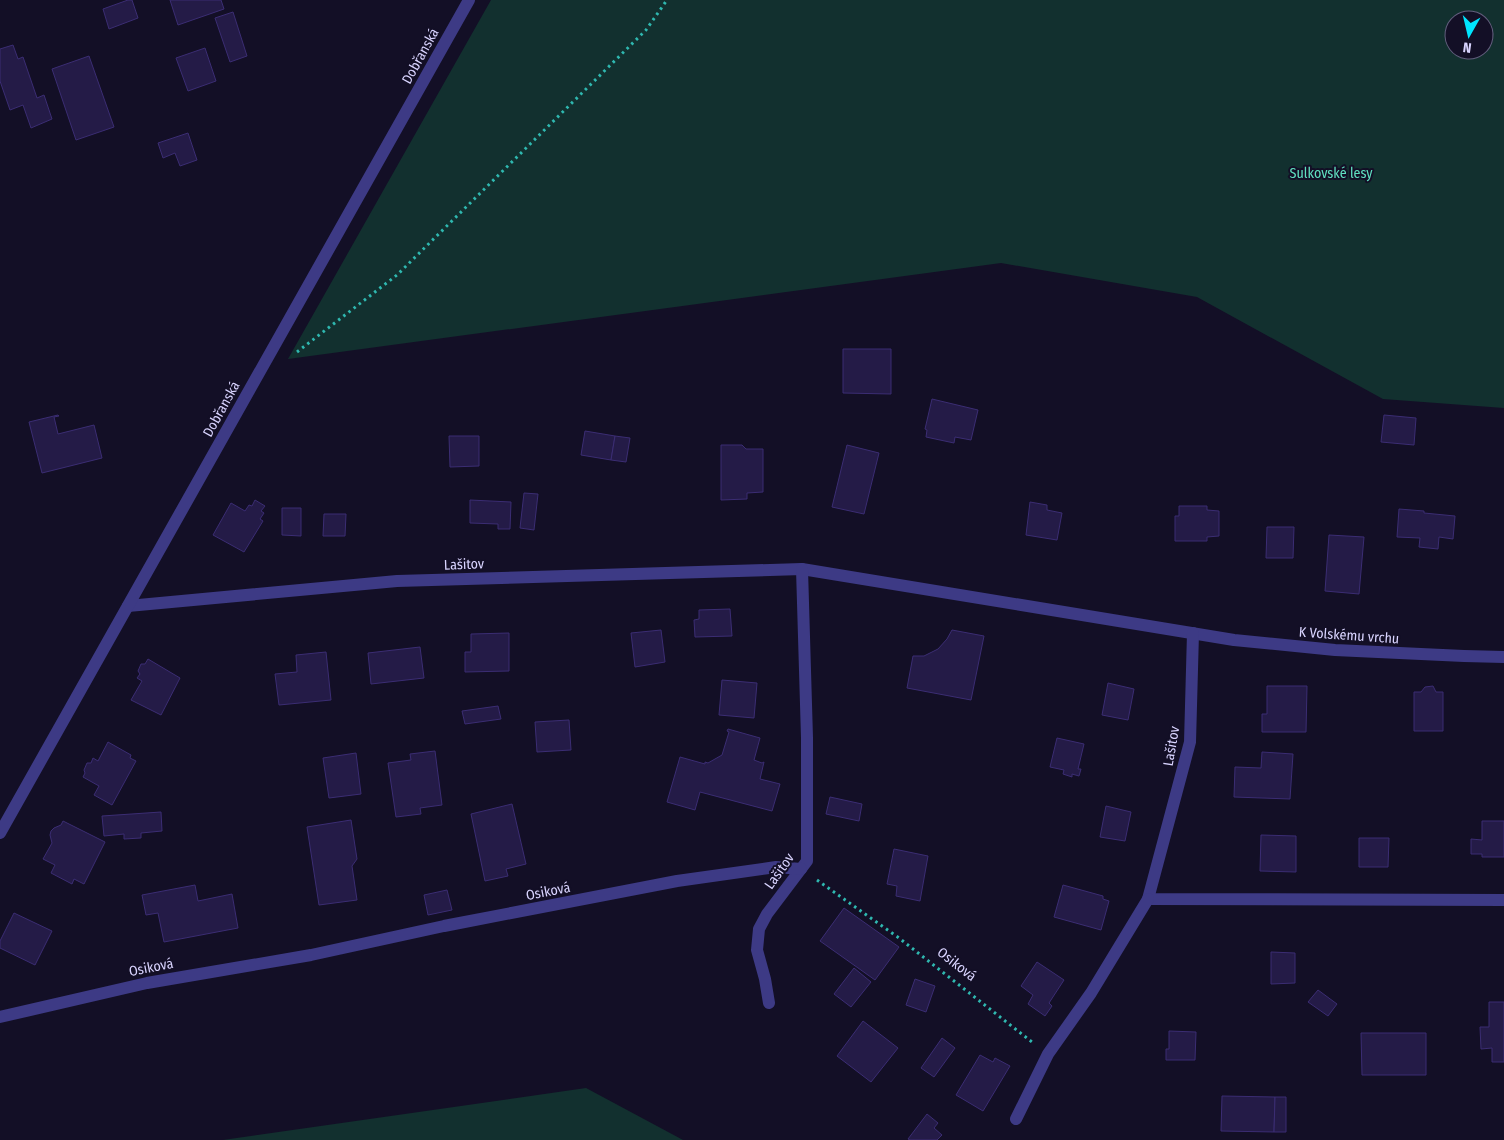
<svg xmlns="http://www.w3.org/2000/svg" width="1504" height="1140" viewBox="0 0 1504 1140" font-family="'Fira Sans Condensed',sans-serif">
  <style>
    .green { fill: #12302f; fill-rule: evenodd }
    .building { fill: #241b47; stroke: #3b2d73 }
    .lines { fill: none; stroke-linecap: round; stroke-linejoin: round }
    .path { stroke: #2fb8b0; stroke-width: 3; stroke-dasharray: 2.5 4; stroke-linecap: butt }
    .minor { stroke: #3d3a85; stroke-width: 12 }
    .labels { text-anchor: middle; stroke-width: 4; stroke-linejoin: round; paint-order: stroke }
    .street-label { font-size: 14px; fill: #d9d4ff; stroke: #130f26 }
    .park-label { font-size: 14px; fill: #5fe0c0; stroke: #130f26 }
  </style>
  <rect width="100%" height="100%" fill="#130f26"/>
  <g class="green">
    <path d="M491,0h1013v408l-121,-9 -186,-102 -196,-34 -713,96zM1454,20h30v30h-30z"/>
    <polygon points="586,1088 683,1140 223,1140"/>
  </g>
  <g class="building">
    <polygon points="128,0 132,0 138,18 109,29 103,9"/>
    <polygon points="170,0 221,0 224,9 178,25"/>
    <polygon points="233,12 247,56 230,62 215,18"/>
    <polygon points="13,45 18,59 23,57 37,98 44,95 52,119 31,128 23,105 10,110 0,81 0,49"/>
    <polygon points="205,48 216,81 188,91 176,58"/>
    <polygon points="89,56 114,127 76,140 52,69"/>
    <polygon points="188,133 197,160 180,166 175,153 163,158 158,143"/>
    <polygon points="843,349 891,349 891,394 843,393"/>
    <polygon points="932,399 978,410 971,440 955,437 954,443 926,437 927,430 925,429"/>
    <polygon points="58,415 59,416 54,417 58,434 94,425 102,458 42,473 29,422"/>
    <polygon points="1384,415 1416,418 1414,445 1381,442"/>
    <polygon points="585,431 615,436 611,460 581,455"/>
    <polygon points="449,436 479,436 479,466 450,467"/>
    <polygon points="615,436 630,438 626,462 611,460"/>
    <polygon points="721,445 742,445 746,449 763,449 763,492 747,493 747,499 721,500"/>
    <polygon points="847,445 879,453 864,514 832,507"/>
    <polygon points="524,493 538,494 534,530 520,528"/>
    <polygon points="255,500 265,506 261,511 264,513 260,519 263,521 244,552 213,535 231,503 245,511 249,505 252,506"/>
    <polygon points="470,500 511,502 510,529 498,529 498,524 470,523"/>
    <polygon points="1030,502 1047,505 1047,510 1062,513 1057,540 1026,535"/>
    <polygon points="1179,506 1207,506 1207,510 1219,511 1219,536 1207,537 1207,541 1175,541 1175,516 1179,516"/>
    <polygon points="282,508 301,508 301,536 282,535"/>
    <polygon points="1399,509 1424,511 1424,513 1455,516 1453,539 1439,537 1438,549 1419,547 1420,538 1397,537"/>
    <polygon points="324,514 346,514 345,536 323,536"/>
    <polygon points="1267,527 1294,527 1293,558 1266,558"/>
    <polygon points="1329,535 1364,537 1359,594 1325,591"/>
    <polygon points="730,609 732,636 695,637 694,620 699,619 699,610"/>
    <polygon points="661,630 665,662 635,667 631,633"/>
    <polygon points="952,630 984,636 971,700 907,688 913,656 924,656 938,649 947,639"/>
    <polygon points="509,633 509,671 465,672 465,652 471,652 471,634"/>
    <polygon points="420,647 424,678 371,684 368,653"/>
    <polygon points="326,652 331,700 279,705 275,674 297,672 296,655"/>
    <polygon points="148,659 180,678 161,715 131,700 142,681 137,678 140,674 138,671 141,664 145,664"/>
    <polygon points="722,680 757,683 754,718 719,715"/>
    <polygon points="1108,683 1134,689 1128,720 1102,715"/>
    <polygon points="1267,686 1307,686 1306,732 1262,732 1262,714 1267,714"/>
    <polygon points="1433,686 1436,692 1443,692 1443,731 1414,731 1414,692 1421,692 1425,687"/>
    <polygon points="498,706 501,719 465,724 462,711"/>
    <polygon points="569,720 571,750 537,752 535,722"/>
    <polygon points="728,729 760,738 754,760 762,763 764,762 760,779 780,784 772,811 700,792 695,810 667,802 680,757 705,764 705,762 708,763 722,755 729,732 727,731"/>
    <polygon points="1057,738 1084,744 1078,769 1081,769 1079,776 1072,774 1072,777 1063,774 1064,770 1050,767"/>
    <polygon points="108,742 131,755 130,758 136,761 112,805 94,795 99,786 83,777 85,773 84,770 87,763 91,763 93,758 98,761"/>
    <polygon points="435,751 442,805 420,808 421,814 396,817 388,763 411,760 410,754"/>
    <polygon points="1262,752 1293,754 1290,799 1234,797 1235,767 1261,768"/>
    <polygon points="356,753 361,794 329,798 323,758"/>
    <polygon points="830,797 862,804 859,821 826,814"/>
    <polygon points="512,804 526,864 506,869 508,876 485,881 471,814"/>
    <polygon points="1106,806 1131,812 1125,841 1100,837"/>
    <polygon points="161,812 162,831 141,833 141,838 124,839 124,834 104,836 102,816"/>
    <polygon points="351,820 357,859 352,866 357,900 319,905 307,827"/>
    <polygon points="63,821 105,842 84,884 74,879 72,884 51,873 55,865 43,859 52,843 50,835 51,831 54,828 61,825"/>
    <polygon points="1482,821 1504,821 1504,857 1482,857 1482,854 1471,854 1471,839 1482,840"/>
    <polygon points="1261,835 1296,836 1296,872 1260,871"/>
    <polygon points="1359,838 1389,838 1388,867 1359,867"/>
    <polygon points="894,849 928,856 920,901 896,896 897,886 887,884"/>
    <polygon points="195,885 198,901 232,894 238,928 164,942 158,913 146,915 142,895"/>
    <polygon points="1063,885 1103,896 1103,899 1109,901 1101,930 1054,917"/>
    <polygon points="447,890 452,910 428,915 424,895"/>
    <polygon points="844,908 899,947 875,980 820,941"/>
    <polygon points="14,913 52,931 35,965 0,948 0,941"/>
    <polygon points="1271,952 1295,953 1295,983 1271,984"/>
    <polygon points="1037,962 1064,980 1049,1003 1052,1006 1045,1016 1028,1004 1033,995 1021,986"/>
    <polygon points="854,968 871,982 851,1007 834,994"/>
    <polygon points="915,979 935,986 926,1012 906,1005"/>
    <polygon points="1318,990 1337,1004 1328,1016 1308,1002"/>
    <polygon points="1489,1002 1504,1002 1504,1062 1492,1062 1492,1048 1481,1049 1480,1027 1489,1027"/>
    <polygon points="863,1021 898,1048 871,1082 837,1056"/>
    <polygon points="1169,1031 1196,1032 1195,1060 1166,1060 1166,1049 1169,1049"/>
    <polygon points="1361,1033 1426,1033 1426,1075 1362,1075"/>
    <polygon points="942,1038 955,1048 934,1077 921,1068"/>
    <polygon points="980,1055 993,1062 995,1058 1010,1066 983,1111 956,1095"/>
    <polygon points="1222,1096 1275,1097 1274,1132 1221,1131"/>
    <polygon points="1275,1097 1286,1097 1286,1132 1274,1132"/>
    <polygon points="927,1114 938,1123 934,1128 942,1135 937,1140 910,1140 908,1139"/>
  </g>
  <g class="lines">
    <g class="path">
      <polyline points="297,352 397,275 646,30 667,0"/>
      <polyline points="817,880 899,938 1032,1042"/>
    </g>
    <g class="minor">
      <polyline points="128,606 397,581 802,569 1234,640 1335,650 1464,656 1504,657"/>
      <polyline points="1193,633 1190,742 1148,899 1504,900"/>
      <polyline points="0,833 469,0"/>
      <polyline points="769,1003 765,979 757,950 759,929 767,914 807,861 807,738 802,569"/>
      <polyline points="0,1017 147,983 311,955 444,926 677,881 776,867 801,869"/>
      <polyline points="1016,1119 1048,1054 1091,993 1148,899"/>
    </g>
  </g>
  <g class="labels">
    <g class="street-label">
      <text transform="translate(420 56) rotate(-61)" y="5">Dobřanská</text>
      <text transform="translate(221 409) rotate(-61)" y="5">Dobřanská</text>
      <text transform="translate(464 564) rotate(-2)" y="5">Lašitov</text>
      <text transform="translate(1349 635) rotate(4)" y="5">K Volskému vrchu</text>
      <text transform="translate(1171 746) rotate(-80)" y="5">Lašitov</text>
      <text transform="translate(779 871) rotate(-55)" y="5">Lašitov</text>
      <text transform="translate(548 891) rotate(-11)" y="5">Osiková</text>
      <text transform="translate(957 964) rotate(38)" y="5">Osiková</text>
      <text transform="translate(151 967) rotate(-11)" y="5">Osiková</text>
    </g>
    <g class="park-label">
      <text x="1331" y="178">Sulkovské lesy</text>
    </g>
  </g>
  <g transform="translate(1469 35) rotate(188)"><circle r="24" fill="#130f26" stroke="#625e7d"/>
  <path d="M0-4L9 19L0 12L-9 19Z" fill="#00e5ff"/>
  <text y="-8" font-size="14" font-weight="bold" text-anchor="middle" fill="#d9d4ff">N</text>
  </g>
</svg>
